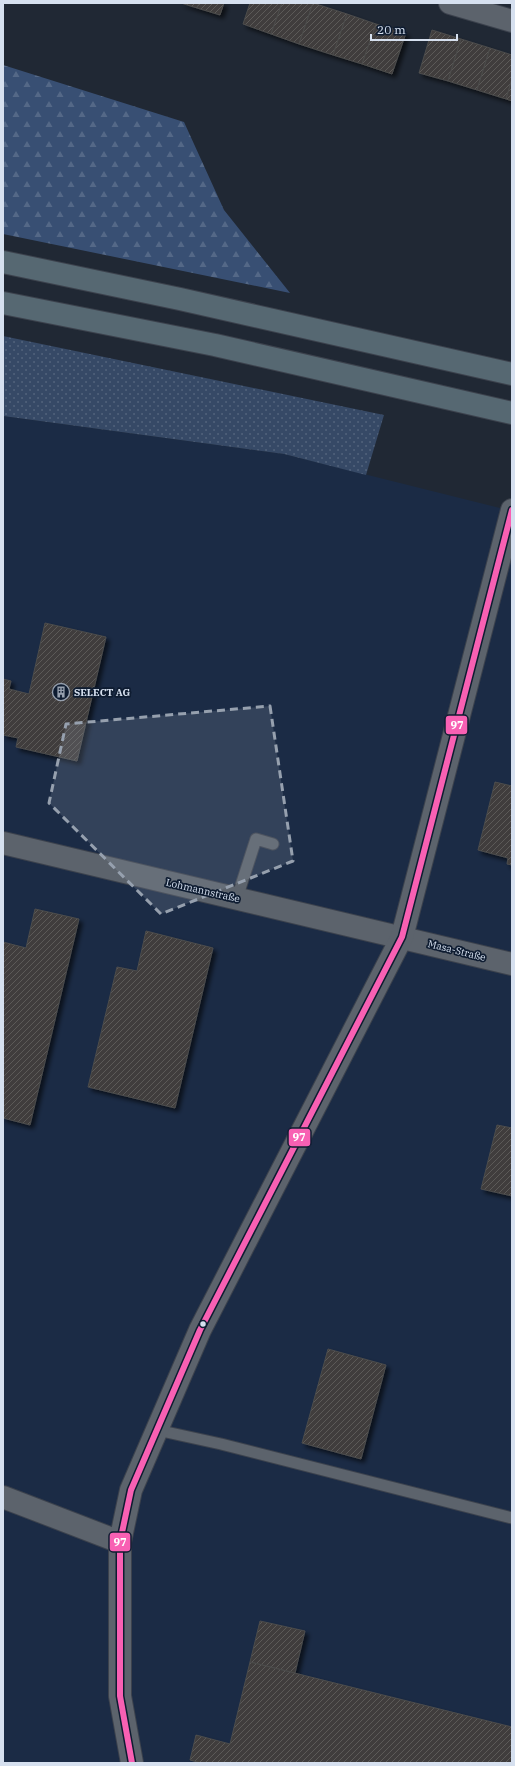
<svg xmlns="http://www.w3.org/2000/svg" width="515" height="1766" viewBox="0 0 515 1766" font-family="'IBM Plex Serif',serif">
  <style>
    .built { fill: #1b2b45 }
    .grass { fill: url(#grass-dots) }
    .forest { fill: url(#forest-firs) }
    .building { fill: url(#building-hatch); stroke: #4c4c4c; filter: url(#shadow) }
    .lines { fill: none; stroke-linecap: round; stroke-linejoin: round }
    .service-casing { stroke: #3c424d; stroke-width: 13 }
    .minor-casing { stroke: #3c424d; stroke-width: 24 }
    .trunk-casing { stroke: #3c424d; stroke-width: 24 }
    .service { stroke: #5c636c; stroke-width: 11 }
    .minor { stroke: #5c636c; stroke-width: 22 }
    .trunk { stroke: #566872; stroke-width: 22 }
    .bus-1-casing { stroke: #0e1c31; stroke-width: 9 }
    .bus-1 { stroke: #f860b3; stroke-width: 6 }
    .marked { fill: #96a0ae; fill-opacity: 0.2; stroke: #96a0ae; stroke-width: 3; stroke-dasharray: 8 5; stroke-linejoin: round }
    .bus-dot { fill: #d6e0ef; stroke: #0e1c31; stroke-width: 1.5 }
    .labels { text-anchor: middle; stroke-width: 3.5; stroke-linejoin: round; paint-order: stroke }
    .poi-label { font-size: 10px; font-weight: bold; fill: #d6e0ef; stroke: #0e1c31; text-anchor: start }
    .street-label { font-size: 10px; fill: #d6e0ef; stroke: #0e1c31 }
    .line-badge { stroke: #0e1c31; stroke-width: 1.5 }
    .badge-label { font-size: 11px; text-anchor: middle; font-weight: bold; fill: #fff }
  </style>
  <defs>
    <pattern id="grass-dots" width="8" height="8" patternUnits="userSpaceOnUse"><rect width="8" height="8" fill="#364966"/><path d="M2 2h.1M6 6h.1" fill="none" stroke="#52637c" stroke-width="1.8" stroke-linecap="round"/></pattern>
    <pattern id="forest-firs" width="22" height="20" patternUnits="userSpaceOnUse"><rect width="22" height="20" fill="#384f73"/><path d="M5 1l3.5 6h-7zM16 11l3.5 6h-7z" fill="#546887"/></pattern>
    <pattern id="building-hatch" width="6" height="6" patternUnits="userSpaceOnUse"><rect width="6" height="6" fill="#403e3c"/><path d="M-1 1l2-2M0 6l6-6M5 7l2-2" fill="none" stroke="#5b5a58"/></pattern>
    <filter id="shadow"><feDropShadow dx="3.5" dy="3.5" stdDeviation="2" flood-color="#0009"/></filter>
  </defs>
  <rect width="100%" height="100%" fill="#202834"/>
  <polygon class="built" points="3,416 284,454 512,511 512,1763 3,1763"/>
  <polygon class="grass" points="3,336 384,415 366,475 284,454 3,416"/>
  <polygon class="forest" points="3,65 184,122 224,210 290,293 3,234"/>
  <g class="building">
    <polygon points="181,3 199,3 197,8"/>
    <polygon points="199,3 224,3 220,15 197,8"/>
    <polygon points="250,3 282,3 271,34 243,24"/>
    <polygon points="282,3 313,3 299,44 271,34"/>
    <polygon points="313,3 347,14 333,55 299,44"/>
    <polygon points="347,14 376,24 362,64 333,55"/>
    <polygon points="376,24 406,33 392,74 362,64"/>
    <polygon points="432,30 461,39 448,81 419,73"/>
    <polygon points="461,39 490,48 477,90 448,81"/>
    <polygon points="490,48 512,55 512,79 506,99 477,90"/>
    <polygon points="512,79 512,101 506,99"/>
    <polygon points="45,623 106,637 77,761 16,747 18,738 3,735 3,679 11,681 9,689 29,694"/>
    <polygon points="495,782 512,786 512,865 507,864 508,858 478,850"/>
    <polygon points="35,909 79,919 30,1125 3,1118 3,942 26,948"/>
    <polygon points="146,931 213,948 175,1108 88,1087 117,967 137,971"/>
    <polygon points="497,1125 512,1128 512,1196 481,1189"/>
    <polygon points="328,1349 386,1365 361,1459 302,1443"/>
    <polygon points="260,1621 305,1631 295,1673 250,1662"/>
    <polygon points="250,1662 512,1727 512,1763 201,1763 190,1760 196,1735 230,1744"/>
  </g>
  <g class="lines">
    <g class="service-casing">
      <g id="service">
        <polyline points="237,898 256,839 273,844"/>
        <polyline points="157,1430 221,1444 512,1518"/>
      </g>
    </g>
    <g class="minor-casing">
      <g id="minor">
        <polyline points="450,3 512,21"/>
        <polyline points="3,843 512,964"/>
        <polyline points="3,1497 120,1542"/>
        <polyline points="132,1763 120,1696 120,1542 131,1490 200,1330 402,937 512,510"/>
      </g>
    </g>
    <g class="trunk-casing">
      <g id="trunk">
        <polyline points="3,262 180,299 512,374"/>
        <polyline points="3,303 215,345 512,413"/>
      </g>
    </g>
    <use href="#service" class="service"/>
    <use href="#minor" class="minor"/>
    <use href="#trunk" class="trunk"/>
    <g class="bus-1-casing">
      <polyline id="bus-1" points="132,1763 120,1696 120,1542 131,1490 200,1330 402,937 512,510"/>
    </g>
    <use href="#bus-1" class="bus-1"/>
  </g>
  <path class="marked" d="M270,706l23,155 -132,53 -112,-111 17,-79z"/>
  <defs>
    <g id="building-ring" transform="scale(0.9)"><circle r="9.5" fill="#0e1c31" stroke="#96a0ae" stroke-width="1.5"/><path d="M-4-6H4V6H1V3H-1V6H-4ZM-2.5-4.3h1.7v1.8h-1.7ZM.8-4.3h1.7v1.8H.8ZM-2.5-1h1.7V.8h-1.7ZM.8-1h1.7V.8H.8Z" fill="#96a0ae"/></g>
  </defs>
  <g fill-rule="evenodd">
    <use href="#building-ring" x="61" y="692"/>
  </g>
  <circle class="bus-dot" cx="203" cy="1324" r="3.5"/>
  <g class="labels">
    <g class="poi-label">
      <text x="74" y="696">SELECT AG</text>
    </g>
    <g class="street-label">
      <text transform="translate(203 890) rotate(13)" y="4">Lohmannstraße</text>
      <text transform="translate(457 950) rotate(14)" y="4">Masa-Straße</text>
    </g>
  </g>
  <g class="line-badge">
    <rect x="445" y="715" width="23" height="20" rx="4" fill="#f860b3"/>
    <rect x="288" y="1128" width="23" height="19" rx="4" fill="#f860b3"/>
    <rect x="109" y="1532" width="22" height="20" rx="4" fill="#f860b3"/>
  </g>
  <g class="badge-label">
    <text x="457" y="729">97</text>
    <text x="299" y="1141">97</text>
    <text x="120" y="1546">97</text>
  </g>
  <rect width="515" height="1766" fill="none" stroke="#d6e0ef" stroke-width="8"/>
  <path d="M371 34v6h86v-6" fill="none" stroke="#d6e0ef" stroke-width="2"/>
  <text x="377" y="34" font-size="12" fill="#d6e0ef" stroke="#0e1c31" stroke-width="3" paint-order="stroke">20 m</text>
</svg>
